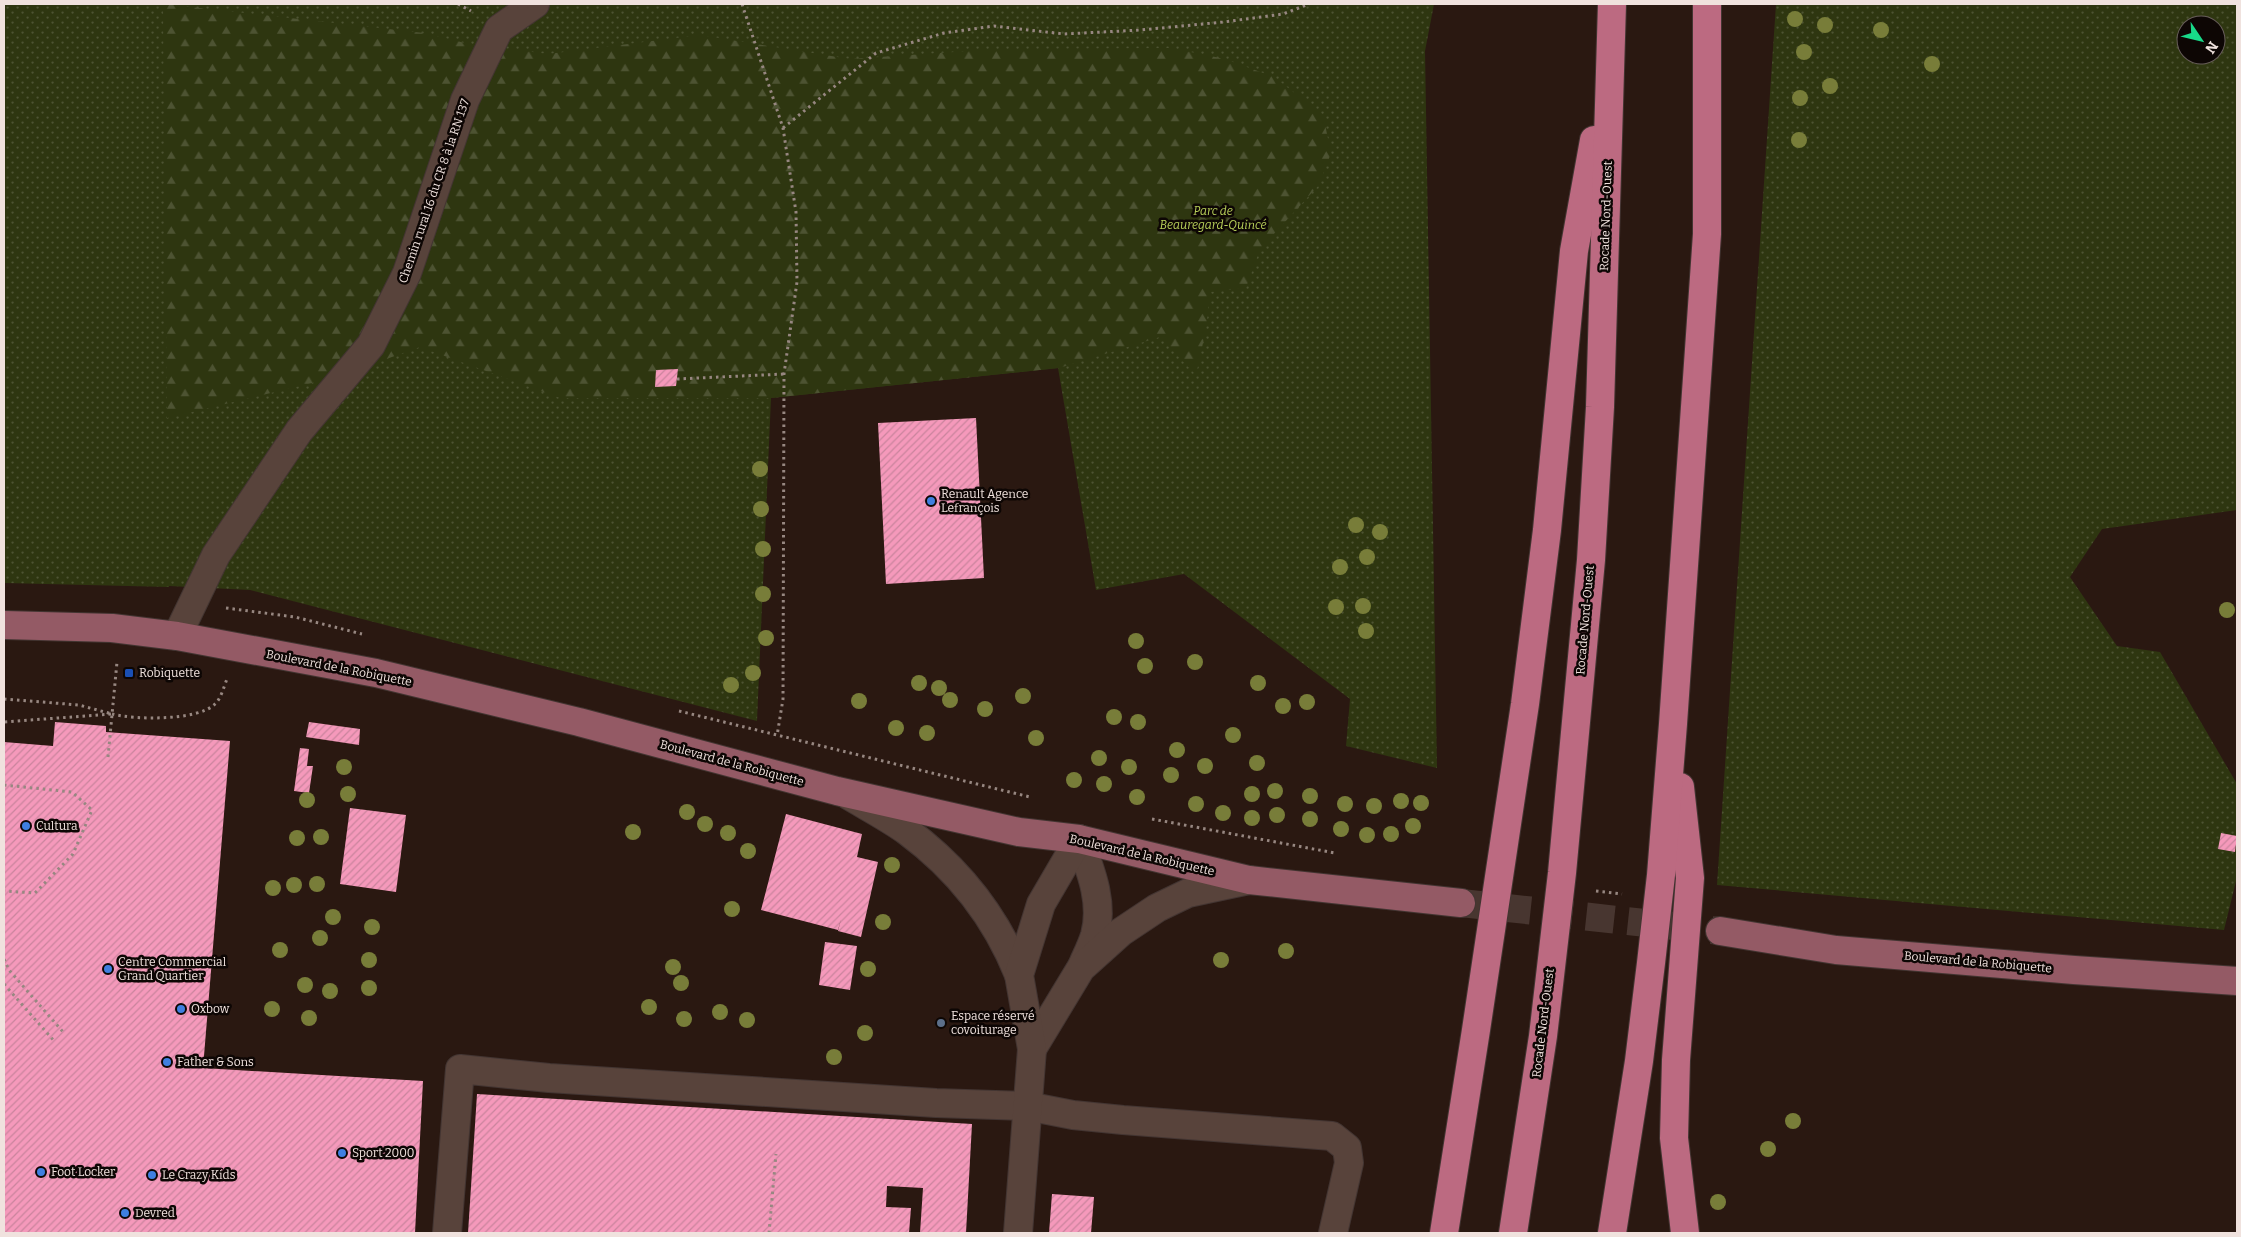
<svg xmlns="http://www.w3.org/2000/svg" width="2241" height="1237" viewBox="0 0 2241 1237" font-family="Bitter,serif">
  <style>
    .grass { fill: url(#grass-dots); fill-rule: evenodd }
    .forest { fill: url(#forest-firs) }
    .building { fill: url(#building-hatch) }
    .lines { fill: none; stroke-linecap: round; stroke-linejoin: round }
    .major-tunnel { stroke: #483630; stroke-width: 28; stroke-dasharray: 28 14; stroke-linecap: butt }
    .minor-casing { stroke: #433532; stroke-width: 30 }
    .major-casing { stroke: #433532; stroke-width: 30 }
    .highway-casing { stroke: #433532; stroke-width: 30 }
    .path { stroke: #978781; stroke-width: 3; stroke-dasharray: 2.5 4; stroke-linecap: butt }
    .minor { stroke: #58433b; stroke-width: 28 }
    .major { stroke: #945a65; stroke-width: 28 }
    .highway { stroke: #bc6a81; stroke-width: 28 }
    .tree { fill: #787d39 }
    .shop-dot { fill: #3f7fe0; stroke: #0d0604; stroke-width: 2 }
    .transit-dot { fill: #1a4fb4; stroke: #0d0604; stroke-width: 2 }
    .service-dot { fill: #5c6f8a; stroke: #0d0604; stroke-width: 2 }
    .labels { text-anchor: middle; stroke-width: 5; stroke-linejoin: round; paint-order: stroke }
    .street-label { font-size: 12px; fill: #f0e2de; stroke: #0d0604 }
    .park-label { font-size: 12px; font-style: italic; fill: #b8d05a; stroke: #0d0604 }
    .poi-label { font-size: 12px; fill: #f0e2de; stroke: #0d0604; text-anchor: start }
  </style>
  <defs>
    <pattern id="grass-dots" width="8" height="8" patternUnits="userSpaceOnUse" patternTransform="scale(1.25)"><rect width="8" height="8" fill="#2e3610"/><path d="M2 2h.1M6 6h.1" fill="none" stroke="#4d5332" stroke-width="1.8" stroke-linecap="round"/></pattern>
    <pattern id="forest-firs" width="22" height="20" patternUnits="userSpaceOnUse" patternTransform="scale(1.25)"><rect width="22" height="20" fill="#2e3610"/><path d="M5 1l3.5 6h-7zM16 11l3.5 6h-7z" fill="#4d5332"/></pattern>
    <pattern id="building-hatch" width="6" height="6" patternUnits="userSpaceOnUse" patternTransform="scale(1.25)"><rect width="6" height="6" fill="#f599bb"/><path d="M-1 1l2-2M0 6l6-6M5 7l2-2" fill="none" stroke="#ca849d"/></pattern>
  </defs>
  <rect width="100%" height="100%" fill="#2a1811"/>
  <g class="grass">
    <polygon points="4,4 1434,4 1425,51 1437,768 1346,746 1350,699 1184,574 1096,590 1058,368 771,398 757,721 250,590 169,586 169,587 4,583"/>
    <path d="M1776,4h461v506l-135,19 -32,48 47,69 43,6 77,132v93l-13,53 -507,-45zM2186,25h30v30h-30z"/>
  </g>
  <polygon class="forest" points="163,4 424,33 465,43 548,54 700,35 850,59 999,49 1171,48 1225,59 1274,77 1323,115 1331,153 1319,185 1260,249 1246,288 1210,292 1206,329 1196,375 1160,337 1059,368 771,398 560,398 420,347 333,378 167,418"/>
  <g class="building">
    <polygon points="678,369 676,386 655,387 656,370"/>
    <polygon points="976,418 984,578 886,584 878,423"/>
    <polygon points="55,722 106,726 106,732 230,741 203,1068 423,1081 415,1233 4,1233 4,742 53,746"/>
    <polygon points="309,722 360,729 359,745 306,737"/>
    <polygon points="300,748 309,749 307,766 313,766 309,793 294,791"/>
    <polygon points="350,808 406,815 396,892 340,884"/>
    <polygon points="786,814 862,834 857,857 878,862 861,937 838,931 841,919 838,930 761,910"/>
    <polygon points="2221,833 2237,836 2235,852 2218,849"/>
    <polygon points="825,942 857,946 850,990 819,985"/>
    <polygon points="477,1094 972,1124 966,1233 920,1233 923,1188 887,1186 886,1207 911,1208 909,1233 468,1233"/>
    <polygon points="1052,1194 1094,1197 1091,1233 1049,1233"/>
  </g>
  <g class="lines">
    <polyline class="major-tunnel" points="1461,903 1720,931"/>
    <g class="minor-casing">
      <g id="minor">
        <polyline points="177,636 216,555 299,431 371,345 407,273 465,100 499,29 535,4"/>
        <path d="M848,795c20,12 41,23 59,36 50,37 89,86 112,144"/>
        <path d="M1079,839c11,30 25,63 16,96 -3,10 -8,20 -12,29"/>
        <polyline points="1032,1049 1081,968 1121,932 1157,908 1188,893 1249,880"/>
        <polyline points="447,1233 460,1069 549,1078 936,1103 1027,1106 1073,1115 1123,1120 1332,1136 1347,1148 1349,1163 1333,1233"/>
        <polyline points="1018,1233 1032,1049 1019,975 1041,904 1079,839"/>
      </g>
    </g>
    <g class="major-casing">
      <g id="major">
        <polyline points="4,625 112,628 177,636 376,673 579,722 837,791 1019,832 1079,839 1249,880 1461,903"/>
        <polyline points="1720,931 1836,950 2074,970 2237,981"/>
      </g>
    </g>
    <g class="highway-casing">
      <g id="highway">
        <polyline points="1680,787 1690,878 1676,1060 1674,1138 1685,1233"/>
        <polyline points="1444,1233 1476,1030 1525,704 1547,530 1574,251 1594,140"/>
        <polyline points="1513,1233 1543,1036 1562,873 1591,560 1600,407 1612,4"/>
        <polyline points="1612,1233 1639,1061 1651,963 1661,875 1673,724 1707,234 1707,4"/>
      </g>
    </g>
    <g class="path">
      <polyline points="458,4 471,11"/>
      <polyline points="742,4 783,128 796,212 797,282 784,374 783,699 777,736"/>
      <polyline points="783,128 876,53 944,33 994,26 1064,34 1141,30 1224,22 1283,14 1309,4"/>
      <polyline points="677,379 784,374"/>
      <polyline points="226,608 295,617 362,634"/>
      <polyline points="4,699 79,705 112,714 4,722"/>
      <polyline points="679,711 1030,797"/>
      <path d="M112,714c23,6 86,7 103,-10 6,-5 9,-18 12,-25"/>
      <polyline points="108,757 117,662"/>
      <polyline points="4,785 72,792 92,810 73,854 35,893 4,891"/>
      <polyline points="1152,819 1335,853"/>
      <polyline points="1596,891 1622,894"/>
      <polyline points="4,959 9,970 64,1033"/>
      <polyline points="4,984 55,1042"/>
      <polyline points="769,1233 776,1154"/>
    </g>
    <use href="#minor" class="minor"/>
    <use href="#major" class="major"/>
    <use href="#highway" class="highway"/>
  </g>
  <g class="tree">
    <circle cx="1795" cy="19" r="8"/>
    <circle cx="1825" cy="25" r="8"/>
    <circle cx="1881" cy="30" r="8"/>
    <circle cx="1804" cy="52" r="8"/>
    <circle cx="1932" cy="64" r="8"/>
    <circle cx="1830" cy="86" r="8"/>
    <circle cx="1800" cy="98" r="8"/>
    <circle cx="1799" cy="140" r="8"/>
    <circle cx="760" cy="469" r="8"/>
    <circle cx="761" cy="509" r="8"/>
    <circle cx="1356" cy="525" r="8"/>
    <circle cx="1380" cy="532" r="8"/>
    <circle cx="763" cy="549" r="8"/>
    <circle cx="1367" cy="557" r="8"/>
    <circle cx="1340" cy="567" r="8"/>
    <circle cx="763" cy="594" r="8"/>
    <circle cx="1363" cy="606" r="8"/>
    <circle cx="1336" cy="607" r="8"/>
    <circle cx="2227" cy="610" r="8"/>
    <circle cx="1366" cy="631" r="8"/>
    <circle cx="766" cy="638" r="8"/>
    <circle cx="1136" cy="641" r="8"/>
    <circle cx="1195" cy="662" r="8"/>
    <circle cx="1145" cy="666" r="8"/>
    <circle cx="753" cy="673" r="8"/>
    <circle cx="919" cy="683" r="8"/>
    <circle cx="1258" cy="683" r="8"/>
    <circle cx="731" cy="685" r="8"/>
    <circle cx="939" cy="688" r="8"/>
    <circle cx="1023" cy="696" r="8"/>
    <circle cx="950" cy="700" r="8"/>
    <circle cx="859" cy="701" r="8"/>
    <circle cx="1307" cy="702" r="8"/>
    <circle cx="1283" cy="706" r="8"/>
    <circle cx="985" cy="709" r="8"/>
    <circle cx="1114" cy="717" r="8"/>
    <circle cx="1138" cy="722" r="8"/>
    <circle cx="896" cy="728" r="8"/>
    <circle cx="927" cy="733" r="8"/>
    <circle cx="1233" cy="735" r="8"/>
    <circle cx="1036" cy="738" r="8"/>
    <circle cx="1177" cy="750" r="8"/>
    <circle cx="1099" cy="758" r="8"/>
    <circle cx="1257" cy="763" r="8"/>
    <circle cx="1205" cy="766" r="8"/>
    <circle cx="344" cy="767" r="8"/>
    <circle cx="1129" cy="767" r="8"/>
    <circle cx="1171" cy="775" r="8"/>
    <circle cx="1074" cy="780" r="8"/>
    <circle cx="1104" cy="784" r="8"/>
    <circle cx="1275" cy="791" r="8"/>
    <circle cx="348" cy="794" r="8"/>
    <circle cx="1252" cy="794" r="8"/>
    <circle cx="1310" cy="796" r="8"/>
    <circle cx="1137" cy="797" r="8"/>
    <circle cx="307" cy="800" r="8"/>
    <circle cx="1401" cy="801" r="8"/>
    <circle cx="1421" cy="803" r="8"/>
    <circle cx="1196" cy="804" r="8"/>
    <circle cx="1345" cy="804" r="8"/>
    <circle cx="1374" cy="806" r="8"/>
    <circle cx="687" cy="812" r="8"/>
    <circle cx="1223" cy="813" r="8"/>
    <circle cx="1277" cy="815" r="8"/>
    <circle cx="1252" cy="818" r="8"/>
    <circle cx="1310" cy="819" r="8"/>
    <circle cx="705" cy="824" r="8"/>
    <circle cx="1413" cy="826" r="8"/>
    <circle cx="1341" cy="829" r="8"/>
    <circle cx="633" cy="832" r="8"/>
    <circle cx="728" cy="833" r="8"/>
    <circle cx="1391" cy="834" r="8"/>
    <circle cx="1367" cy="835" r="8"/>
    <circle cx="321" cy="837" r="8"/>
    <circle cx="297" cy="838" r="8"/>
    <circle cx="748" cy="851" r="8"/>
    <circle cx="892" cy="865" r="8"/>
    <circle cx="317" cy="884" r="8"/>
    <circle cx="294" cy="885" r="8"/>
    <circle cx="273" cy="888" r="8"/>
    <circle cx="732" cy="909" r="8"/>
    <circle cx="333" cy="917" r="8"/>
    <circle cx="883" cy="922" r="8"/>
    <circle cx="372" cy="927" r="8"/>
    <circle cx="320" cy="938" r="8"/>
    <circle cx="280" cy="950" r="8"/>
    <circle cx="1286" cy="951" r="8"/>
    <circle cx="369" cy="960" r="8"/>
    <circle cx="1221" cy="960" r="8"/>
    <circle cx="673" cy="967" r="8"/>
    <circle cx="868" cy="969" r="8"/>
    <circle cx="681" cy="983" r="8"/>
    <circle cx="305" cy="985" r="8"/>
    <circle cx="369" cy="988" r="8"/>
    <circle cx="330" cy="991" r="8"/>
    <circle cx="649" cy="1007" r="8"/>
    <circle cx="272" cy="1009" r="8"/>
    <circle cx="720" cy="1012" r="8"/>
    <circle cx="309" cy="1018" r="8"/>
    <circle cx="684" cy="1019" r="8"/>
    <circle cx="747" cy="1020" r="8"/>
    <circle cx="865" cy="1033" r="8"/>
    <circle cx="834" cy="1057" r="8"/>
    <circle cx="1793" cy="1121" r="8"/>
    <circle cx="1768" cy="1149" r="8"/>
    <circle cx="1718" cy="1202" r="8"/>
  </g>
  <g class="shop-dot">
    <circle cx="931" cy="501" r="5"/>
    <circle cx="26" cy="826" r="5"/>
    <circle cx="108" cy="969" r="5"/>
    <circle cx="181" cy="1009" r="5"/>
    <circle cx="167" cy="1062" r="5"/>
    <circle cx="342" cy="1153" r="5"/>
    <circle cx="41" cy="1172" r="5"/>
    <circle cx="152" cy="1175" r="5"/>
    <circle cx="125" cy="1213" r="5"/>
  </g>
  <rect class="transit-dot" x="124" y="668" width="10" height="10" rx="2.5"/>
  <circle class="service-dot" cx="941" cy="1023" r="5"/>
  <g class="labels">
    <g class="street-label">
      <text transform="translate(434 191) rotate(-71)" y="4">Chemin rural 16 du CR 8 à la RN 137</text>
      <text transform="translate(1606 216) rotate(-88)" y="4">Rocade Nord-Ouest</text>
      <text transform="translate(1585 620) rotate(-85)" y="4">Rocade Nord-Ouest</text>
      <text transform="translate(339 668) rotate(11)" y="4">Boulevard de la Robiquette</text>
      <text transform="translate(732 763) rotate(15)" y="4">Boulevard de la Robiquette</text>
      <text transform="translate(1142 855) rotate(13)" y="4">Boulevard de la Robiquette</text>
      <text transform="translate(1978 962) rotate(5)" y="4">Boulevard de la Robiquette</text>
      <text transform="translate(1543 1023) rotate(-83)" y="4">Rocade Nord-Ouest</text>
    </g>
    <g class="park-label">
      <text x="1213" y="215">Parc de<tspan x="1213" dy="14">Beauregard-Quincé</tspan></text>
    </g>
    <g class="poi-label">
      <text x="941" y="498">Renault Agence<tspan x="941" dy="14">Lefrançois</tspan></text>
      <text x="139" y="677">Robiquette</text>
      <text x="36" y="830">Cultura</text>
      <text x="118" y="966">Centre Commercial<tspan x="118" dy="14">Grand Quartier</tspan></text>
      <text x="191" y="1013">Oxbow</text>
      <text x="951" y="1020">Espace réservé<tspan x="951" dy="14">covoiturage</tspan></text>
      <text x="177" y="1066">Father &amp; Sons</text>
      <text x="352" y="1157">Sport 2000</text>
      <text x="51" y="1176">Foot Locker</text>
      <text x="162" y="1179">Le Crazy Kids</text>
      <text x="135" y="1217">Devred</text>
    </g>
  </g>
  <rect width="2241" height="1237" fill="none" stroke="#f0e2de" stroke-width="10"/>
  <g transform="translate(2201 40) rotate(125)"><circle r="24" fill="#0d0604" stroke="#685e5b"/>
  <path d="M0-4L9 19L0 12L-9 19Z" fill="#18d989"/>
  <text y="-8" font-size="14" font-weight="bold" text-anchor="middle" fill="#f0e2de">N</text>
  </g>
</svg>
